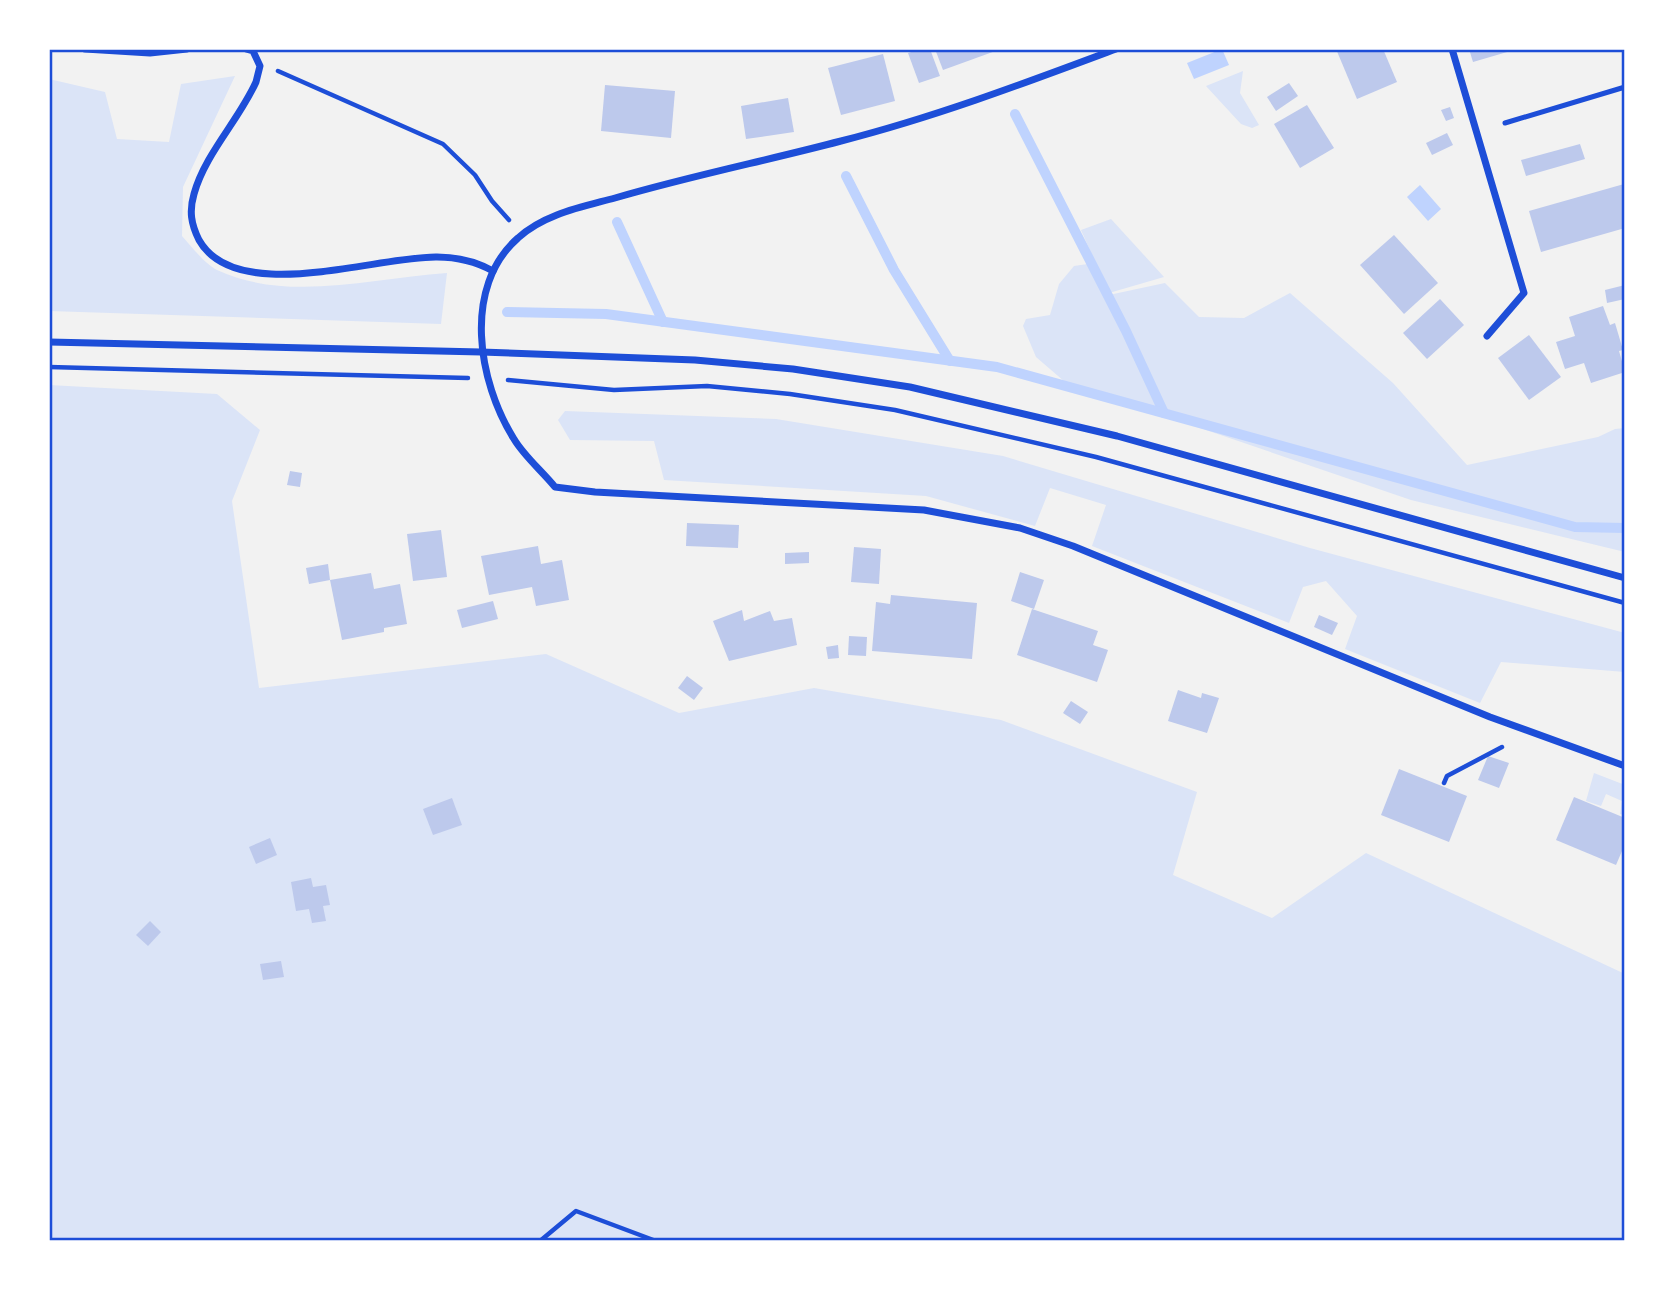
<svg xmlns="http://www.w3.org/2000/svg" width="1674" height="1290" viewBox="0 0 1674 1290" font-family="Mulish,sans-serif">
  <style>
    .green { fill: #dbe4f7 }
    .water { fill: #bfd3fe }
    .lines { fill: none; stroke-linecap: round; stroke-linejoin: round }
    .stream { stroke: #bfd3fe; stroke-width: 10 }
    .building { fill: #bdc9ec }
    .path { stroke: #1d4ed8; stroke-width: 4.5 }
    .service { stroke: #1d4ed8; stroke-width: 5 }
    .minor { stroke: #1d4ed8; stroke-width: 7 }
    .neatline { fill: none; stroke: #1d4ed8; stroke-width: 2.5 }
  </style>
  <rect width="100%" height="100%" fill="#f2f2f2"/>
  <g class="green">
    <polygon points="1243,71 1240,93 1259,125 1252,128 1241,124 1206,86"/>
    <path d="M235,76l-52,111 -1,49c10,11 23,28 35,34 71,33 155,8 230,3l-6,51 -392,-13v-232l56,13 12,47 52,3 12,-58z"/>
    <polygon points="1111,219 1164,277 1109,293 1081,230"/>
    <polygon points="1088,264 1104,296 1165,283 1199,317 1244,318 1290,293 1393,383 1467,465 1598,437 1615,429 1625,428 1625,552 1411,500 1065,382 1036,357 1023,326 1026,319 1050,315 1059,284 1074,266"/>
    <polygon points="49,385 217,394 260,430 232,501 259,688 546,654 679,713 814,688 1001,720 1197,792 1173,875 1272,918 1366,853 1625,974 1625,1241 49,1241"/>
    <polygon points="565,411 776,419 1003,456 1310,548 1625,633 1625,672 1501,662 1480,703 1345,649 1357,616 1326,581 1303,587 1289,623 1092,546 1106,505 1050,488 1035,526 926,496 664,480 654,441 570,440 558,420"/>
    <polygon points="1594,773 1625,785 1625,815 1620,814 1622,801 1606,794 1601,806 1586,801"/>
  </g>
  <g class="water">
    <polygon points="1222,49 1229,65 1194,79 1187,63"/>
    <polygon points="1420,185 1441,209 1428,221 1407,197"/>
  </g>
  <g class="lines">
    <g class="stream">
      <polyline points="1015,114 1126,331 1164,413"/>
      <polyline points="846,176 894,270 950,361"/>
      <polyline points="617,222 663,322"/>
      <polyline points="507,312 606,314 997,367 1575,527 1625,528"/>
    </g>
  </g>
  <g class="building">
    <polygon points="921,49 930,49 940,76 919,83 908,53"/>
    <polygon points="935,49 1001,49 943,70"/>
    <polygon points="1336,49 1383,49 1397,82 1357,99"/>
    <polygon points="1469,49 1514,49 1514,50 1473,62"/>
    <polygon points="883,54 895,101 841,115 828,68"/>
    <polygon points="1289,83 1298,96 1276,111 1267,97"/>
    <polygon points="605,85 675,91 671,138 601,131"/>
    <polygon points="788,98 794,132 746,139 741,106"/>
    <polygon points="1307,105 1334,148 1300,168 1274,124"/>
    <polygon points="1450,107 1454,118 1446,121 1441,110"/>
    <polygon points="1447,133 1453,145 1432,155 1426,143"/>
    <polygon points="1580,144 1585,159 1526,176 1521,160"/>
    <polygon points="1624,184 1625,228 1541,252 1529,211"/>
    <polygon points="1394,235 1438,283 1404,314 1360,265"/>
    <polygon points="1625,285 1625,299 1607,303 1605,290"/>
    <polygon points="1440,299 1464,325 1427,359 1403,333"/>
    <polygon points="1603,306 1610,325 1615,323 1623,350 1619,351 1625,372 1591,383 1584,363 1565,369 1556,342 1575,336 1569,317"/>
    <polygon points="1529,335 1561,377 1529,400 1498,358"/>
    <polygon points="290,471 302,473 300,487 287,485"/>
    <polygon points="687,523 739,525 738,548 686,546"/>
    <polygon points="441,530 447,577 413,581 407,534"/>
    <polygon points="538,546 541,564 562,560 569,600 536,606 532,587 489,595 481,556"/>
    <polygon points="854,547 881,549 879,584 851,582"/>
    <polygon points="809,552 809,563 785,564 785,553"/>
    <polygon points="328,564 330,580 309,584 306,568"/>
    <polygon points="1020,572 1044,580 1034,609 1011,601"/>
    <polygon points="371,573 374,589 400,584 407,624 384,628 384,632 342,640 330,580"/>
    <polygon points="891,595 977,603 972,659 872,651 876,602 890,604"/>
    <polygon points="493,601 498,619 462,628 457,610"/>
    <polygon points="1032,609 1098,631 1093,645 1108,650 1097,682 1017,655"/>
    <polygon points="742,610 744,621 770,611 774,621 792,618 797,645 729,661 713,621"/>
    <polygon points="1319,615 1338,623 1332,635 1314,627"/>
    <polygon points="849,636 867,637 866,656 848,655"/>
    <polygon points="838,645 839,658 828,659 826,647"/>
    <polygon points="687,676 703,688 694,700 678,688"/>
    <polygon points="1178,690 1201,698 1202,693 1219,698 1207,733 1168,721"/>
    <polygon points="1071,701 1088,712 1080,724 1063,713"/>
    <polygon points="1488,756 1509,763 1499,788 1478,780"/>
    <polygon points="1399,769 1467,796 1449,842 1381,815"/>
    <polygon points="1574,797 1625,818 1625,844 1616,865 1556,840"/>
    <polygon points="452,798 462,825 433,835 423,809"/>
    <polygon points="270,838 277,855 256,864 249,847"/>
    <polygon points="311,878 313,887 326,885 330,905 323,906 326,921 312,923 309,909 296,911 291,882"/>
    <polygon points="150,921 161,932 148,946 136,935"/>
    <polygon points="281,961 284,977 263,980 260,964"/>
  </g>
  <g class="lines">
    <g class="path">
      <polyline points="278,71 443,144 475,175 492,201 509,220"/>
      <polyline points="49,367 468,378"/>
      <polyline points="508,380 614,390 707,386 790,394 895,410 1096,457 1625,603"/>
      <polyline points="1444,783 1447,776 1502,747"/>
      <polyline points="540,1241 576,1211 656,1241"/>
    </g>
    <polyline class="service" points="1505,123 1625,87"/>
    <g class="minor">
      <polyline points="85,49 150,53 187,49"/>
      <path d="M246,49l7,2 7,15 -4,16c-17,38 -51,72 -62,112 -5,17 -3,30 5,46 37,66 178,16 238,17 21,0 38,4 56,14"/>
      <path d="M1116,49c-91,34 -181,68 -275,92 -76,20 -151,35 -226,57 -33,9 -71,16 -97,40 -56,49 -40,144 -4,201 10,17 28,32 41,48l40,5 329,18 96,18 53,18 417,171 135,49"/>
      <polyline points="1452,49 1524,293 1487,336"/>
      <polyline points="49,342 481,352 695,360 793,369 910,387 1117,436 1625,578"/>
    </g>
  </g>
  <rect width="1674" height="1290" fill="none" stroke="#ffffff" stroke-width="102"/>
  <rect x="51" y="51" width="1572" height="1188" class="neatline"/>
</svg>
